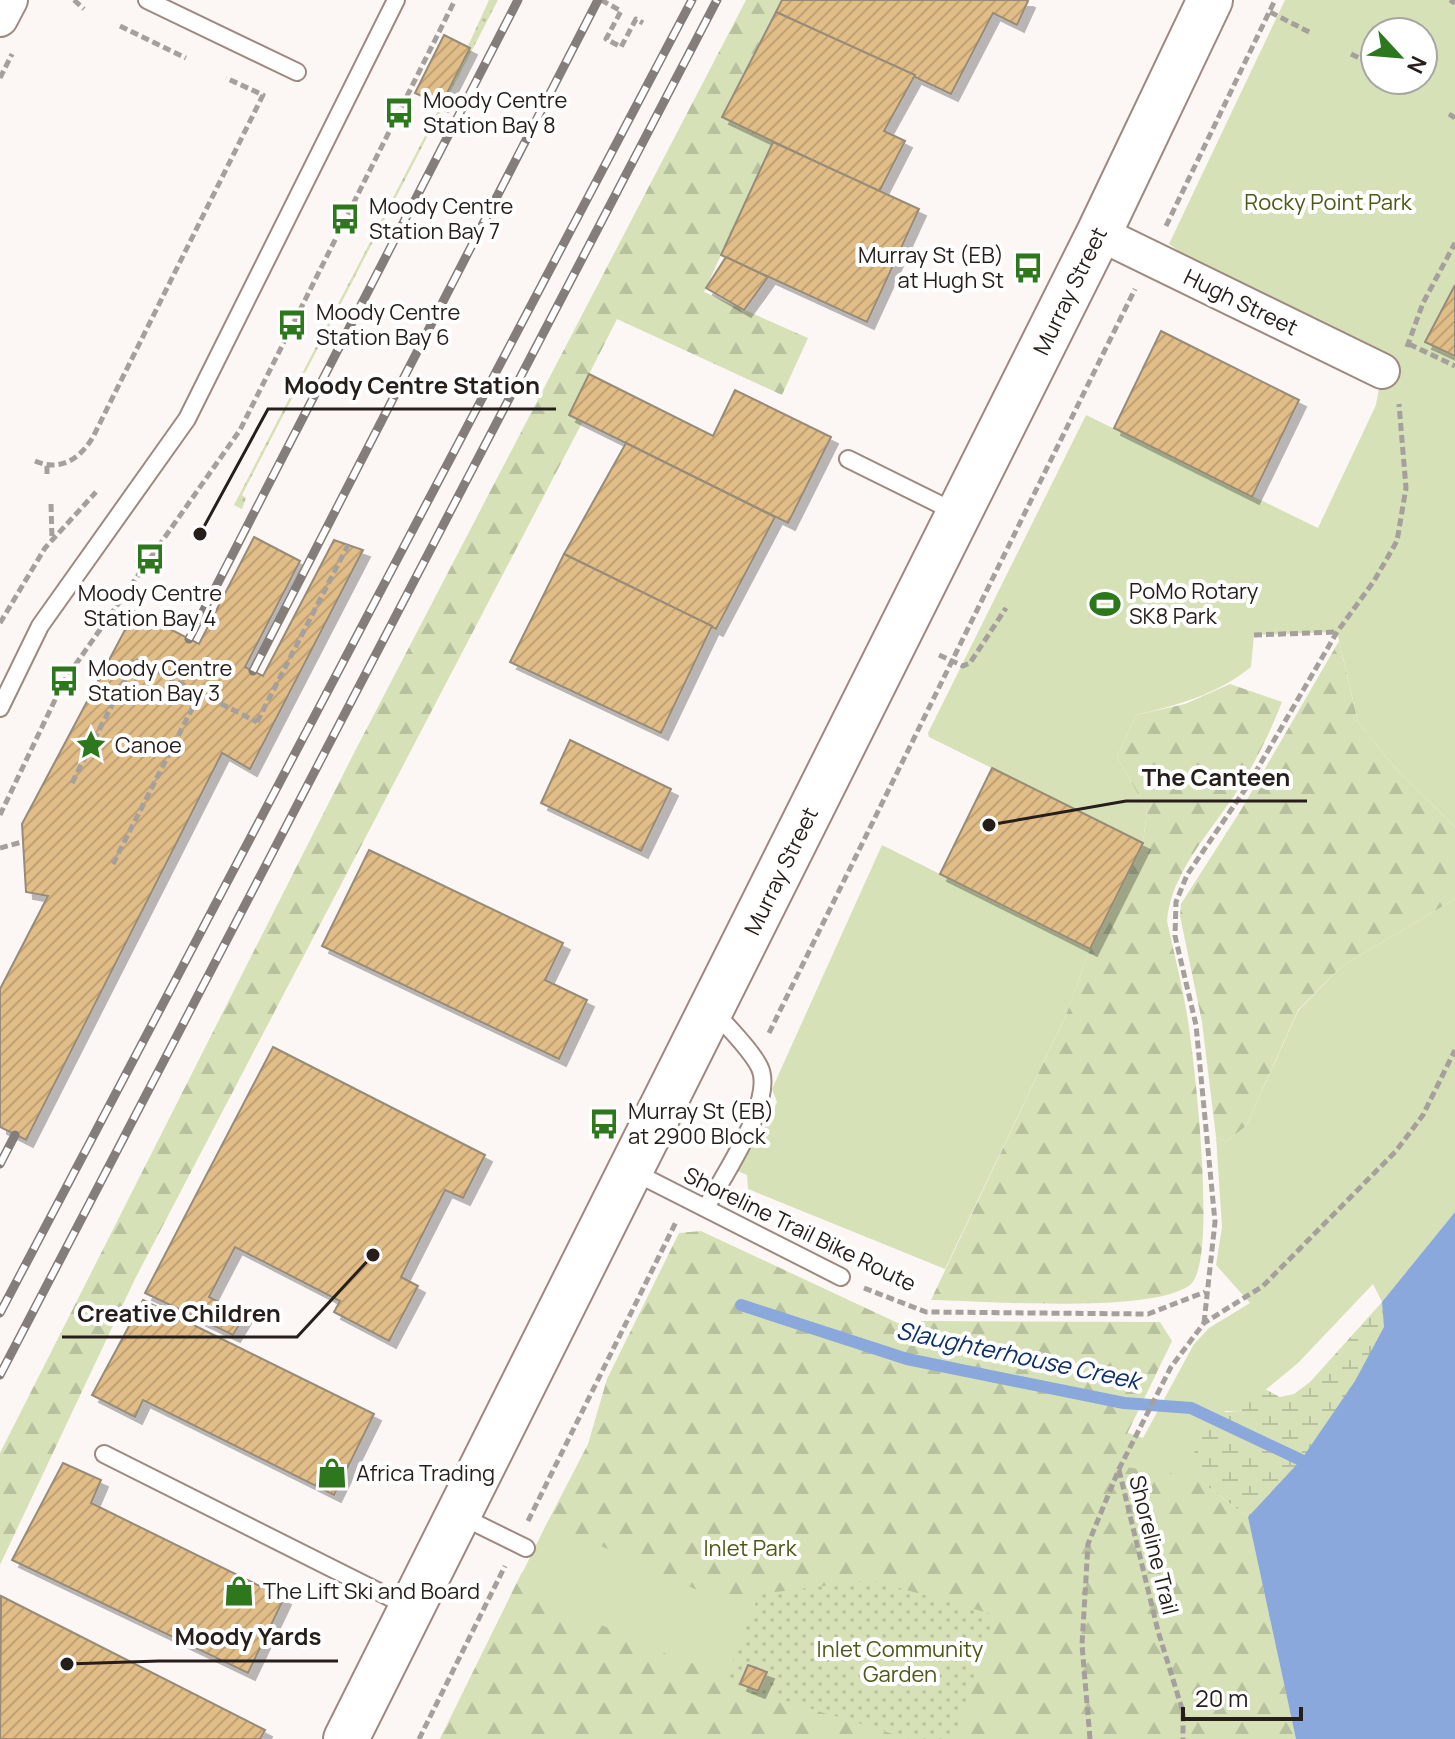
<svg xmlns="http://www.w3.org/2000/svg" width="1455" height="1739" viewBox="0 0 1455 1739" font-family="Manrope,sans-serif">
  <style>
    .green { fill: #d7e1b8; fill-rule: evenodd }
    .forest { fill: url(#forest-firs) }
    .wetland { fill: url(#wetland-marsh) }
    .garden { fill: url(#garden-dots) }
    .water { fill: #8aa8db }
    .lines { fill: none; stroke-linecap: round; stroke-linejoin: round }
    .stream { stroke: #8aa8db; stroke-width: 12 }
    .building { fill: url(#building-hatch); stroke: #978b79; stroke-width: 2; filter: url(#shadow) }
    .lane-casing { stroke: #9e8980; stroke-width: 20 }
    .street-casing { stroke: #9e8980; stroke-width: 38 }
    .secondary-casing { stroke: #9e8980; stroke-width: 48 }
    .path { stroke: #a6a09d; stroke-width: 5; stroke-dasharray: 8 4; stroke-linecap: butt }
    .lane { stroke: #fff; stroke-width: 16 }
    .street { stroke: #fff; stroke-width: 34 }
    .secondary { stroke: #fff; stroke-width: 44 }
    .rail-casing { stroke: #847d7a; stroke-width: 9 }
    .rail { stroke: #fff; stroke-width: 6; stroke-dasharray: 18; stroke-linecap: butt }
    .path-bridge { stroke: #a6a09d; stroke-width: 5; stroke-dasharray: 8 4; stroke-linecap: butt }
    .labels { text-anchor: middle; stroke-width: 8; stroke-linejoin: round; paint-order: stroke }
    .poi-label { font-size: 22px; fill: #261e1a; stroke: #fff; text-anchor: start }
    .park-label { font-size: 22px; fill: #4d5916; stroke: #fff }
    .street-label { font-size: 22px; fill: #261e1a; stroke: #fff }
    .water-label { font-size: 24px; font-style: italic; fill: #0f306c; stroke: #fff }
    .leader { fill: none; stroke: #261e1a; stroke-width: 3 }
    .callout-dot { fill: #261e1a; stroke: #fff; stroke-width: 3 }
    .callout-label { font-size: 24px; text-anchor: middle; font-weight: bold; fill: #261e1a; stroke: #fff; stroke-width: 8; stroke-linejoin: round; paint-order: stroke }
  </style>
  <defs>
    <pattern id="forest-firs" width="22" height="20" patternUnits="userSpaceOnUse" patternTransform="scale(2)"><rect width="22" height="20" fill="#d7e1b8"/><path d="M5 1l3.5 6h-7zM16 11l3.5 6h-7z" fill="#b8c19e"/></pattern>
    <pattern id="wetland-marsh" width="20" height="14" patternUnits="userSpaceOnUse" patternTransform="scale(2)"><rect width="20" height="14" fill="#d7e1b8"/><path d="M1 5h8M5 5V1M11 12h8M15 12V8" fill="none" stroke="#b8c19e"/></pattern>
    <pattern id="garden-dots" width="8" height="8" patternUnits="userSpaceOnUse" patternTransform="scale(2)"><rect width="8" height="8" fill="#d7e1b8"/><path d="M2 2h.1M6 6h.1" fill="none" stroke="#b8c19e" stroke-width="1.8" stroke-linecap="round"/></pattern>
    <pattern id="building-hatch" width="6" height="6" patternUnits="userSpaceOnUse" patternTransform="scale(2)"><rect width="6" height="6" fill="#e1bd87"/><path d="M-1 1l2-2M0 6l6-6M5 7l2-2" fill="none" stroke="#c1a274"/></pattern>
    <filter id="shadow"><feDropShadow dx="7" dy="7" stdDeviation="0" flood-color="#0004"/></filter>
  </defs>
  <rect width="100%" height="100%" fill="#fcf7f5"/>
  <g class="green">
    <path d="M1285,0h170v827l-58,-57 -39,-48 -21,-90 -83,3 -3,32c-35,28 -73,38 -115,48l-19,42 30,53 -4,33 -214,-106 -1,-4 158,-318 232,113 58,-123 6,-34 -203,-99 4,-18 -14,-10zM1375,32h48v48h-48z"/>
    <polygon points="882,845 1090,949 1066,1015 945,1269 748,1189 747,1175 733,1169 742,1150 758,1143 777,1102 772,1089"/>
    <polygon points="1455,899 1455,1212 1382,1302 1373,1284 1298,1363 1240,1411 1225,1411 1199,1469 1243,1739 440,1739 544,1529 678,1281 1143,1438 1194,1344 1209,1328 1250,1303 1216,1265 1222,1227 1216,1137 1226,1142 1246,1126 1298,1011 1342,966"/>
  </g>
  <g class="forest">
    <polygon points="746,0 782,0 722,116 773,142 704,292 808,338 782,395 617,319 569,414 583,421 135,1279 0,1565 0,1453 355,751"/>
    <polygon points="1339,641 1358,722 1397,770 1455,827 1455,899 1342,966 1298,1010 1246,1126 1226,1142 1216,1137 1202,1022 1180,916 1181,904 1241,810"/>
    <path d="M1230,684l52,18c-12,31 -27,61 -45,89 -26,41 -66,81 -70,130 8,36 17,71 22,107 6,40 29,235 1,257 -37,29 -209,16 -259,15l135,-285 24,-66 53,-106 4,-33 -30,-53 19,-42 49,-11z"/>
    <polygon points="701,1231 915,1331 921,1321 1160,1322 1172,1341 1112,1465 1195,1477 1248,1517 1296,1739 954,1739 995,1616 759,1594 745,1629 737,1612 708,1595 575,1534 544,1529 588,1444 607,1379 679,1233"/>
    <polygon points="522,1572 543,1599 680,1660 712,1668 734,1660 725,1683 910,1739 440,1739"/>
  </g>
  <polygon class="wetland" points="1455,1212 1455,1739 1296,1739 1248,1517 1195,1477 1192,1457 1213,1413 1240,1411 1265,1389 1280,1397 1294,1394 1310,1382 1382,1302"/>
  <g class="garden">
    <polygon points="489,0 498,0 242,495 246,498 242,509 234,505 441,105"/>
    <polygon points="871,1580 995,1615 954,1739 910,1739 725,1682 759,1594"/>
  </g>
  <polygon class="water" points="1455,1212 1455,1739 1296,1739 1248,1517 1301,1460 1355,1381 1384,1327 1382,1302"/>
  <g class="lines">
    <polyline class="stream" points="741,1305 907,1359 1124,1403 1191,1408 1301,1460 1307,1472"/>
  </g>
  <g class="building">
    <polygon points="782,0 1026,0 1028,1 1017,25 993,13 951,94 776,12"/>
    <polygon points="776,12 915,75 884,131 905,141 879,192 722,117"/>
    <polygon points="444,35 470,48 441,105 415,93"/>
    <polygon points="773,142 919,209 867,322 721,255"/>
    <polygon points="726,257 768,277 744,310 706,288"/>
    <polygon points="1455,285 1455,356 1425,342"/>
    <polygon points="1161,331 1299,400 1252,497 1114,428"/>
    <polygon points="589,374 713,436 735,390 831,437 788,523 569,415"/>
    <polygon points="626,443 775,517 716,629 564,554"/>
    <polygon points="254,537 300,561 245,667 263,676 334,540 363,550 250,769 222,753 26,1140 0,1127 0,989 48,896 26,892 22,824 135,611 199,644"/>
    <polygon points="564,554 712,626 661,733 510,662"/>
    <polygon points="570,740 671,789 641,851 541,803"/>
    <polygon points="992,768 1143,843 1090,949 940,874"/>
    <polygon points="369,850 563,943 545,980 587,1000 559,1059 322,946"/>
    <polygon points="273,1047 485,1155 463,1198 445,1190 401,1277 418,1286 389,1341 334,1312 340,1301 235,1247 209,1297 245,1315 233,1335 145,1293"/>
    <polygon points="143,1300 374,1414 334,1495 143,1400 135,1417 92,1395"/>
    <polygon points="63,1463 101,1480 91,1503 284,1598 248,1673 12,1560"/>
    <polygon points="1,1596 265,1730 260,1739 0,1739"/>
    <polygon points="748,1665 767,1672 758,1691 740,1684"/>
  </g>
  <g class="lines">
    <g class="lane-casing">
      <g id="lane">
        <polyline points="147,0 297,72"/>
        <polyline points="848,459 957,513"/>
        <polyline points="0,708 40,626 187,419 396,0"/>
        <polyline points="632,1171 841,1277"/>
        <path d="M706,1208c16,-31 71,-109 53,-142 -10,-19 -30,-37 -44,-54"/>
        <polyline points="104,1454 411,1608"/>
        <polyline points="461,1516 526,1548"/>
      </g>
    </g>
    <g class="street-casing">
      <g id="street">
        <polyline points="0,19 10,0"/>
        <polyline points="1099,233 1382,371"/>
      </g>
    </g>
    <g class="secondary-casing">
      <polyline id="secondary" points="346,1739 1099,233 1210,0"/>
    </g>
    <g class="path">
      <polyline points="74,0 84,9"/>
      <polyline points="601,0 621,11 606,39 621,47 636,19 643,23"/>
      <polyline points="1450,0 1455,3"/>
      <polyline points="1270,12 1311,33"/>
      <polyline points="120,26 186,58"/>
      <polyline points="1351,54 1375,66"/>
      <polyline points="0,78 12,54"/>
      <polyline points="1402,80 1408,84"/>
      <polyline points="1449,114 1455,118"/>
      <polyline points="1166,226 1275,0"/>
      <polyline points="1409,344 1455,366"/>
      <polyline points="1407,347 1423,303 1455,243"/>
      <path d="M35,461c25,11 45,-2 58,-24l170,-342 -37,-17"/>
      <polyline points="47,466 47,477"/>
      <polyline points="51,504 52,539"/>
      <polyline points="0,623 45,548 96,492"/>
      <polyline points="1254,635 1337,632"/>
      <polyline points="939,655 963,666 970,663 1006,608"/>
      <polyline points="257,722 348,545"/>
      <polyline points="72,783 135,660"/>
      <polyline points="0,815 64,681 240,430 455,0"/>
      <polyline points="0,848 22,842"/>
      <polyline points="113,864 200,693"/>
      <polyline points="769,1033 1135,289"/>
      <polyline points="864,1288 926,1312 1148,1314 1205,1292"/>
      <polyline points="1204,1323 1215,1222 1196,1025 1175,936 1176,902 1187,875 1248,785 1337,632 1374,581 1397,541 1406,488 1399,404"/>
      <polyline points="1119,1470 1158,1631 1183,1712 1183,1739"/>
      <polyline points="528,1521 676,1222"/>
      <polyline points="419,1739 505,1566"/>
      <polyline points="1090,1739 1082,1645 1088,1544 1119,1469 1171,1367 1204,1323 1263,1286 1396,1151 1423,1115 1455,1050"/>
    </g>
    <use href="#lane" class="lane"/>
    <use href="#street" class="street"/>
    <use href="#secondary" class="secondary"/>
    <g class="rail-casing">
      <g id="rail">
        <polyline points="189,639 518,0"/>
        <polyline points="253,671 598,0"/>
        <polyline points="0,1164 15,1135"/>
        <polyline points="0,1313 692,0"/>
        <polyline points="0,1375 717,0"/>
      </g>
    </g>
    <use href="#rail" class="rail"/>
    <polyline class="path-bridge" points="135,660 257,722"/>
  </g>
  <defs>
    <g id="bus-bare" transform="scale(2.4)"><path d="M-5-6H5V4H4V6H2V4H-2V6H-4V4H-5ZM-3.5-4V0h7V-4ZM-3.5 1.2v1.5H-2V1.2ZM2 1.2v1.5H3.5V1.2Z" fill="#2d771d" stroke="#fff" stroke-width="2.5" paint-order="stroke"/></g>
    <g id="stadium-bare" transform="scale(2.4)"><path d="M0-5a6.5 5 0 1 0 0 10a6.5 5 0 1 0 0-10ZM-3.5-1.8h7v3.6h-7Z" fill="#2d771d" stroke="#fff" stroke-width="2.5" paint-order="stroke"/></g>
    <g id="sight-bare" transform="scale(2.4)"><path d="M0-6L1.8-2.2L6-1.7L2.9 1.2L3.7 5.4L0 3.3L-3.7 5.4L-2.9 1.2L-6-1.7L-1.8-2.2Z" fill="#2d771d" stroke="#fff" stroke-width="2.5" paint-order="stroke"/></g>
    <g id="shop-bare" transform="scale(2.4)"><path d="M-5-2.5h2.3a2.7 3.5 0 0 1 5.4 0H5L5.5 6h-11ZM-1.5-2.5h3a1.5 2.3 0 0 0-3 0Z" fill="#2d771d" stroke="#fff" stroke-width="2.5" paint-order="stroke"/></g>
  </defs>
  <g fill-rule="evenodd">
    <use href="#bus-bare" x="399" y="113"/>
    <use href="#bus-bare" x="345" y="219"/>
    <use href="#bus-bare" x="1028" y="268"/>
    <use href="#bus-bare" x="292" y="325"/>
    <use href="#bus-bare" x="150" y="559"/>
    <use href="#stadium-bare" x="1105" y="604"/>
    <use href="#bus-bare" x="64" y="681"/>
    <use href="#sight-bare" x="91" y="745"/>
    <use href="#bus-bare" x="604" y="1124"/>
    <use href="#shop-bare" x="332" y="1473"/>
    <use href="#shop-bare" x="239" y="1591"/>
  </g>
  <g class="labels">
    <g class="poi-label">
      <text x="423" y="108">Moody Centre<tspan x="423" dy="25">Station Bay 8</tspan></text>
      <text x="369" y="214">Moody Centre<tspan x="369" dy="25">Station Bay 7</tspan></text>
      <text x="1004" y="263" text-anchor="end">Murray St (EB)<tspan x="1004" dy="25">at Hugh St</tspan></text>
      <text x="316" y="320">Moody Centre<tspan x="316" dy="25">Station Bay 6</tspan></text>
      <text x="1129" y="599">PoMo Rotary<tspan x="1129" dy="25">SK8 Park</tspan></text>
      <text x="150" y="601" text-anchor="middle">Moody Centre<tspan x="150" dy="25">Station Bay 4</tspan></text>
      <text x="88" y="676">Moody Centre<tspan x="88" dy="25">Station Bay 3</tspan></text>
      <text x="115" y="753">Canoe</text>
      <text x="628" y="1119">Murray St (EB)<tspan x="628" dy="25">at 2900 Block</tspan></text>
      <text x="356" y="1481">Africa Trading</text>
      <text x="263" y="1599">The Lift Ski and Board</text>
    </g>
    <g class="park-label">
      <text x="1328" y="210">Rocky Point Park</text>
      <text x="750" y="1556">Inlet Park</text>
      <text x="900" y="1657">Inlet Community<tspan x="900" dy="25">Garden</tspan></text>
    </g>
    <g class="street-label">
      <text transform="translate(1070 291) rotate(-64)" y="8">Murray Street</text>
      <text transform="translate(1241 302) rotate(26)" y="8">Hugh Street</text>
      <text transform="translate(781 871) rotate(-64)" y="8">Murray Street</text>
      <text transform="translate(800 1229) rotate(26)" y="8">Shoreline Trail Bike Route</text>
      <text transform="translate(1154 1545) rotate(76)" y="8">Shoreline Trail</text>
    </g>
    <g class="water-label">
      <text transform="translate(1018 1356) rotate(12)" y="8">Slaughterhouse Creek</text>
    </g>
  </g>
  <path class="leader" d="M200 534L268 409H556M989 825L1126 801H1307M373 1255L297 1337H62M67 1664L159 1661H338"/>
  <g class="callout-dot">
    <circle cx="200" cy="534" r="8"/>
    <circle cx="989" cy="825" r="8"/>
    <circle cx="373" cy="1255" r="8"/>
    <circle cx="67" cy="1664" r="8"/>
  </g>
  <g class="callout-label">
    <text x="412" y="394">Moody Centre Station</text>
    <text x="1216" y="786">The Canteen</text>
    <text x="179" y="1322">Creative Children</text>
    <text x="248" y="1645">Moody Yards</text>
  </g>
  <g transform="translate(1399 56) rotate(116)"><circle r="38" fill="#ffffff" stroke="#a8a5a3" stroke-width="2"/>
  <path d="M0-6L14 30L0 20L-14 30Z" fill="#2d771d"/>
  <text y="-12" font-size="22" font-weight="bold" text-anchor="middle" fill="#261e1a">N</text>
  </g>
  <path d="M1183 1707v12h118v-12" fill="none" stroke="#261e1a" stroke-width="4"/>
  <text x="1195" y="1707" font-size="24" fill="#261e1a" stroke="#ffffff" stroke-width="6" paint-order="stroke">20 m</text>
</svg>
